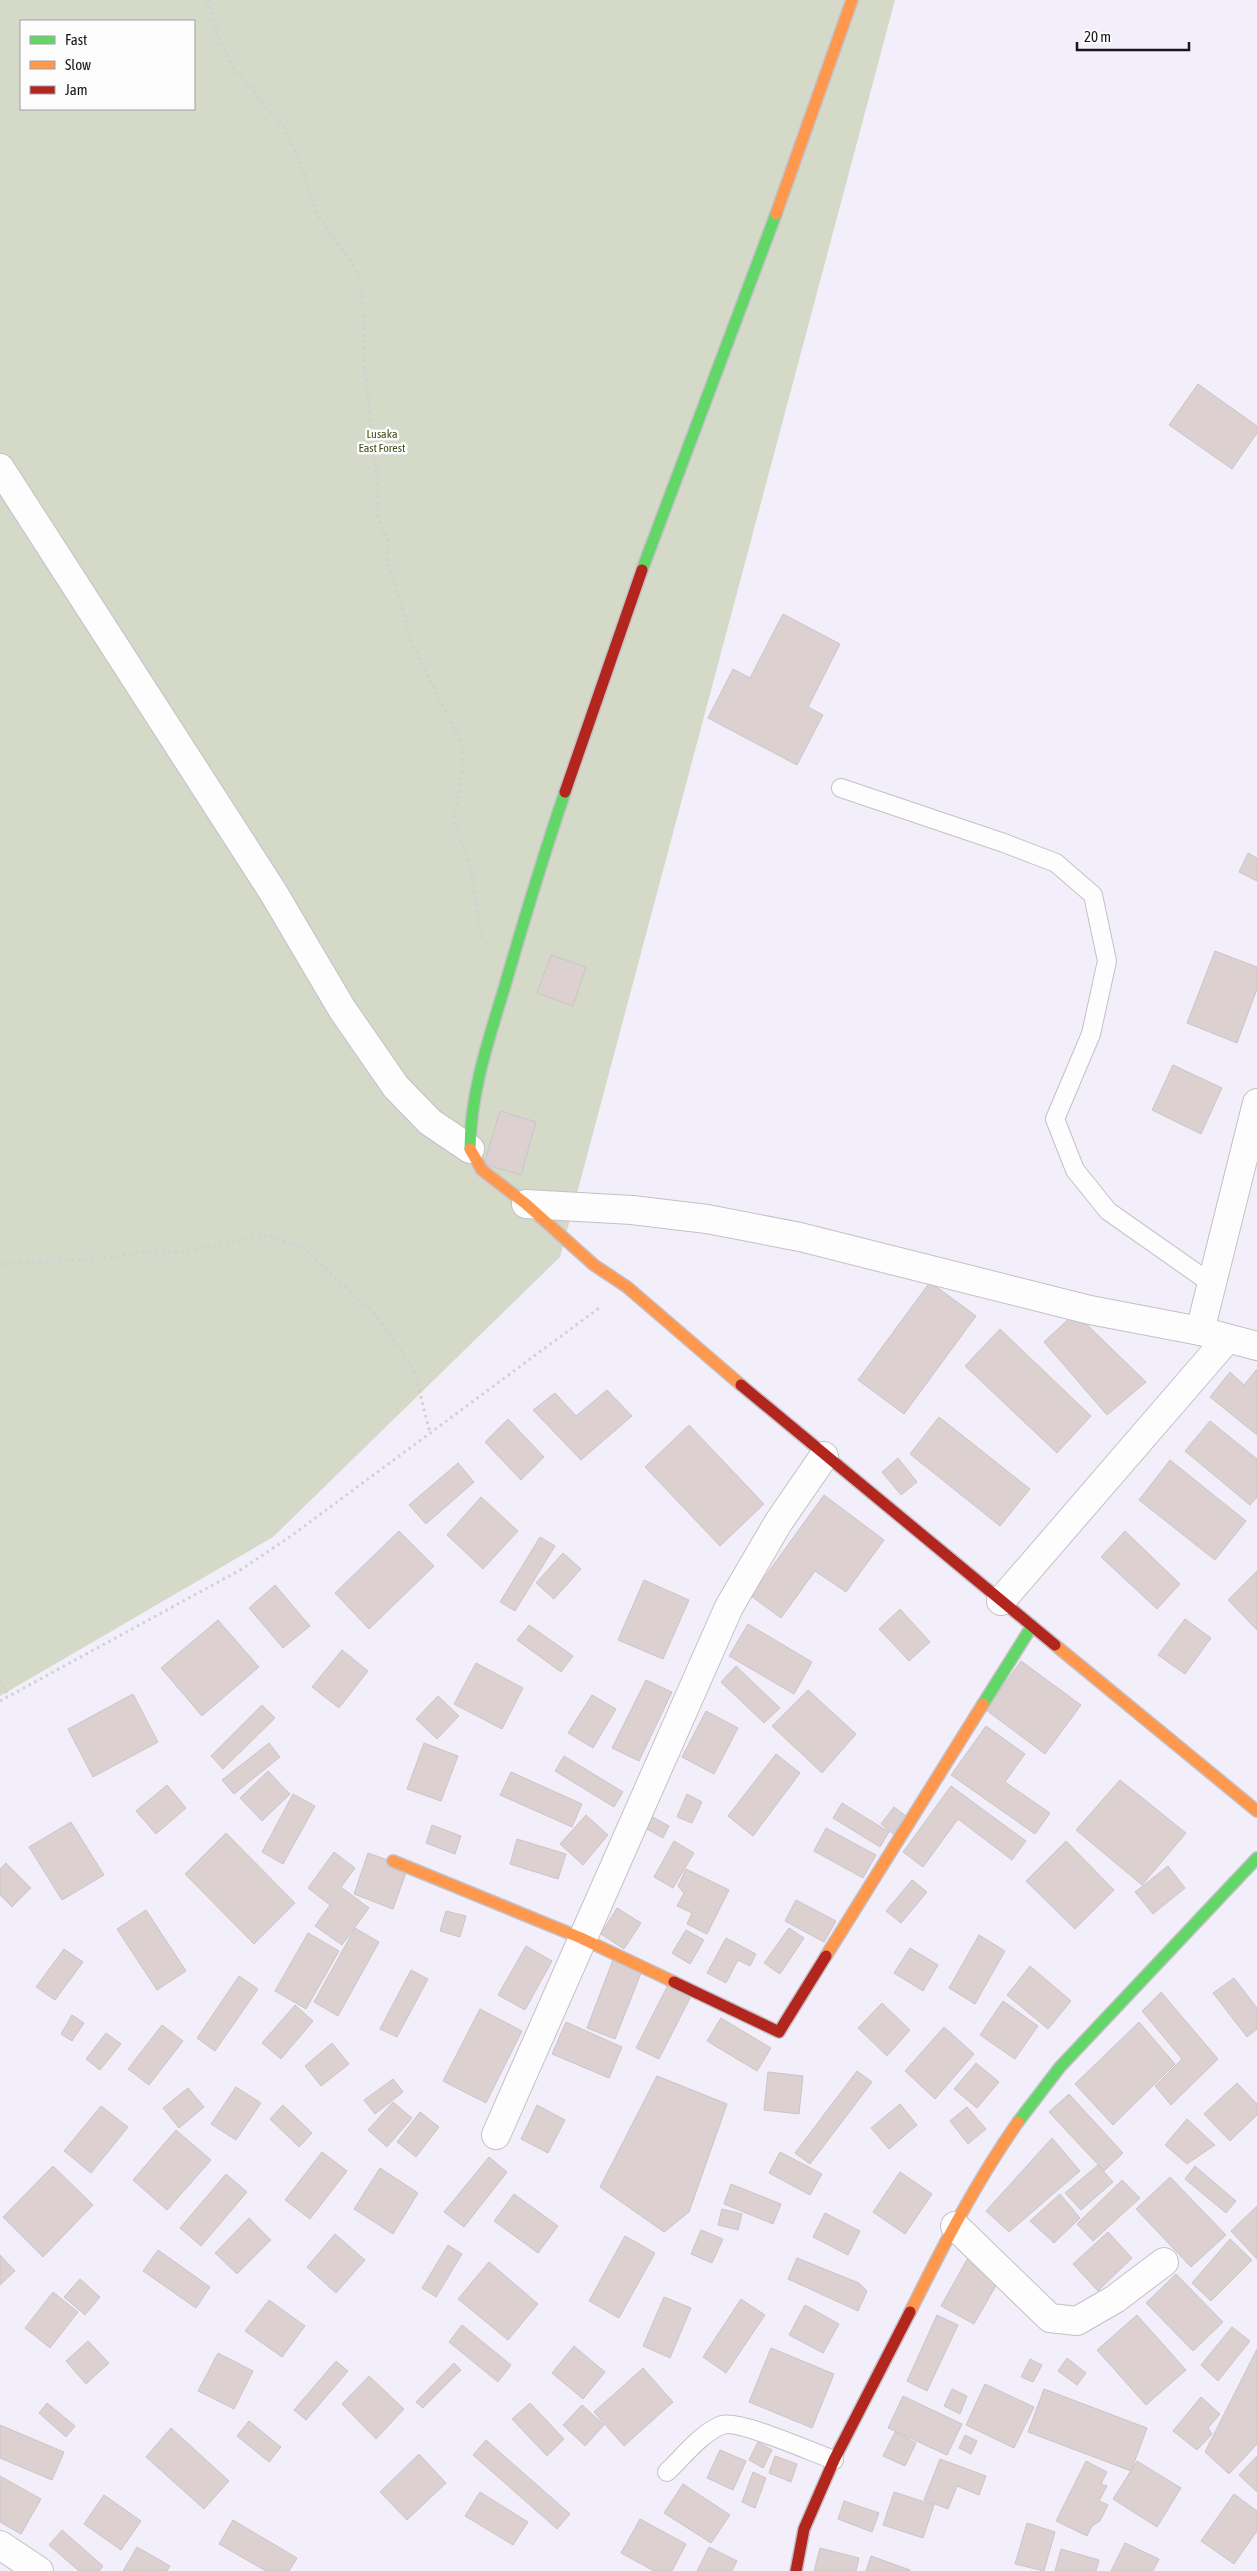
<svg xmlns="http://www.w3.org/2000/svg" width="1257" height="2571" viewBox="0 0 1257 2571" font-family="'Asap Condensed',sans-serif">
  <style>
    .green { fill: #d4d9c8; fill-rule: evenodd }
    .building { fill: #dcd1d0; stroke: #cac5c8 }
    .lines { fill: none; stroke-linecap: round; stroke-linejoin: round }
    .lane-casing { stroke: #c3c0c8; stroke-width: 20 }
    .street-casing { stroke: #c3c0c8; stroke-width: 30 }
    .fast-casing { stroke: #c3c0c8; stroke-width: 14 }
    .slow-casing { stroke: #c3c0c8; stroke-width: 14 }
    .jam-casing { stroke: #c3c0c8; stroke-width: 14 }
    .path { stroke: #d1d0d3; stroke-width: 3; stroke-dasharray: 2.5 4; stroke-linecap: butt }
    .lane { stroke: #fdfdfe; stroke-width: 18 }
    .street { stroke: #fdfdfe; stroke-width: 28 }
    .fast { stroke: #63d668; stroke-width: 11 }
    .slow { stroke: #ff974d; stroke-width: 11 }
    .jam { stroke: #b3261e; stroke-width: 11 }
    .labels { text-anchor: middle; stroke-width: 5; stroke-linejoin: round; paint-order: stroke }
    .park-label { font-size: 12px; fill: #45521a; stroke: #fcfcfc }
  </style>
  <rect width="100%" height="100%" fill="#f3effa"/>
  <path class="green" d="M0,0h895l-335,1257 -287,280 -273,159zM21,21h173v88h-173z"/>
  <g class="building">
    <polygon points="1198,384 1257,426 1257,433 1232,469 1169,425"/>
    <polygon points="783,614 840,644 808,707 823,715 797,765 708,718 733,669 750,678"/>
    <polygon points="1248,853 1257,858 1257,881 1239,872"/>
    <polygon points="1215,951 1257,967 1257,989 1237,1043 1187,1023"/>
    <polygon points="551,955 586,967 573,1006 537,993"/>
    <polygon points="1173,1065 1222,1088 1201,1134 1152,1110"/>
    <polygon points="500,1111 536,1122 521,1175 484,1164"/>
    <polygon points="930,1282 976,1316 904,1414 858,1380"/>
    <polygon points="1075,1313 1146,1382 1107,1415 1044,1342"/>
    <polygon points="1000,1329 1091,1416 1057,1453 965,1366"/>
    <polygon points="1257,1369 1257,1435 1210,1397 1230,1372 1244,1385"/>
    <polygon points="607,1390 632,1416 581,1460 533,1410 555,1393 576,1416"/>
    <polygon points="939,1417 1030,1489 1000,1526 910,1454"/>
    <polygon points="508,1419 544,1457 521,1480 485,1442"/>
    <polygon points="1210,1421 1257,1459 1257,1497 1250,1505 1185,1451"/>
    <polygon points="689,1425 764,1504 720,1546 645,1467"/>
    <polygon points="898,1458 917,1482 901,1495 882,1472"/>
    <polygon points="1170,1460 1246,1521 1215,1560 1139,1500"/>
    <polygon points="458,1463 474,1482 426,1524 409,1505"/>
    <polygon points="824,1495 884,1540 846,1592 815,1571 781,1618 751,1596"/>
    <polygon points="481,1497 518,1531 483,1569 447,1535"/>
    <polygon points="399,1531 434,1566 369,1629 335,1593"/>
    <polygon points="1125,1531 1180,1584 1157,1609 1101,1557"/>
    <polygon points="540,1537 555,1546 515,1611 500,1602"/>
    <polygon points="563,1553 581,1569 554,1599 536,1583"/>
    <polygon points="1257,1571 1257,1630 1228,1600"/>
    <polygon points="644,1580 689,1600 663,1659 618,1640"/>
    <polygon points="275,1585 310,1626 283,1648 249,1608"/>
    <polygon points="900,1609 930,1642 909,1661 879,1629"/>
    <polygon points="1185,1619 1211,1638 1185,1674 1158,1655"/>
    <polygon points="218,1620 259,1667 202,1716 161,1668"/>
    <polygon points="748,1624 812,1662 794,1694 729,1656"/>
    <polygon points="529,1625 573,1656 561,1672 517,1640"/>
    <polygon points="342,1650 368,1671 339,1708 312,1687"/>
    <polygon points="1021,1661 1081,1705 1045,1754 986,1710"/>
    <polygon points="476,1663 523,1688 502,1729 454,1704"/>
    <polygon points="736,1666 780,1708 764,1723 721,1682"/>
    <polygon points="646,1680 672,1692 639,1761 612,1748"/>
    <polygon points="808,1690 856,1734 822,1773 772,1726"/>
    <polygon points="133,1694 158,1742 93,1777 68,1729"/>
    <polygon points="592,1695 616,1709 593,1748 568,1733"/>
    <polygon points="438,1696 459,1716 437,1739 416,1719"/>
    <polygon points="262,1705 275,1718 223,1769 211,1756"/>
    <polygon points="706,1711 738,1728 714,1774 682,1757"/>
    <polygon points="986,1726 1025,1754 1005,1782 1050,1813 1035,1834 951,1775"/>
    <polygon points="269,1743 280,1757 234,1794 222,1780"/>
    <polygon points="424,1743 458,1756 441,1801 407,1789"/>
    <polygon points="776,1754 800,1773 753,1836 728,1816"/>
    <polygon points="564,1756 623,1792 614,1807 555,1771"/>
    <polygon points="268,1771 290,1794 262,1821 240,1798"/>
    <polygon points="511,1772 582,1804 572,1827 500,1795"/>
    <polygon points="1120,1780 1186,1833 1142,1885 1076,1830"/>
    <polygon points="167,1785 186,1808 156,1834 136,1811"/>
    <polygon points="951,1786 1026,1841 1012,1860 958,1819 923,1867 903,1852"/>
    <polygon points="293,1794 315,1806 283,1864 262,1852"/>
    <polygon points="687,1794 702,1802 692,1823 677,1817"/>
    <polygon points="842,1803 889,1832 880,1847 833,1818"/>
    <polygon points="894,1807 911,1820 898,1838 881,1824"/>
    <polygon points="586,1815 608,1835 583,1865 560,1844"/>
    <polygon points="651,1816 669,1826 663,1838 645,1828"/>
    <polygon points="71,1822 104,1875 62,1900 29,1847"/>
    <polygon points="432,1825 461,1836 455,1854 426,1843"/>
    <polygon points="826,1828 876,1855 863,1878 814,1851"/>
    <polygon points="226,1833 295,1903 254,1944 185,1874"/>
    <polygon points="517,1839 566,1854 558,1879 510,1864"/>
    <polygon points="674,1841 694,1853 673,1888 654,1877"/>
    <polygon points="1066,1841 1114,1890 1075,1929 1026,1881"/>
    <polygon points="334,1852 355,1868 341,1887 369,1908 342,1945 315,1926 330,1905 308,1888"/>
    <polygon points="368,1853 408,1867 393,1909 354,1894"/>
    <polygon points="6,1863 31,1888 12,1907 0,1895 0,1869"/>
    <polygon points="1168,1866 1185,1888 1153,1914 1135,1892"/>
    <polygon points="686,1869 729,1890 707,1934 687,1924 692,1913 677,1906 684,1893 678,1886"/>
    <polygon points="912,1880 927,1892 901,1923 886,1911"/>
    <polygon points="796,1900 836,1921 824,1942 785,1921"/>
    <polygon points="617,1908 641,1923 624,1949 601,1934"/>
    <polygon points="146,1910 186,1971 157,1990 117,1929"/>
    <polygon points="446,1911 466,1916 460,1937 440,1931"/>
    <polygon points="355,1928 379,1942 338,2016 314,2002"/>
    <polygon points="789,1928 804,1938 780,1974 764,1963"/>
    <polygon points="686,1930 704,1940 690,1964 672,1953"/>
    <polygon points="308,1933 339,1951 306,2009 275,1991"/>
    <polygon points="979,1935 1005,1951 975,2004 949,1988"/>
    <polygon points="726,1938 756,1954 750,1966 738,1960 726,1983 707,1973"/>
    <polygon points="526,1946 552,1961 525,2010 498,1995"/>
    <polygon points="910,1948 938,1965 923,1991 894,1973"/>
    <polygon points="64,1949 83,1962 55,2000 36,1987"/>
    <polygon points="616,1952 645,1963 615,2039 587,2028"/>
    <polygon points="1030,1966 1071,2001 1048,2029 1007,1995"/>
    <polygon points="411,1970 428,1979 397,2037 380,2029"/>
    <polygon points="239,1976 258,1989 215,2051 197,2038"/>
    <polygon points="1234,1978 1257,2008 1257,2029 1247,2037 1213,1993"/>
    <polygon points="669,1983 692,1994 659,2059 636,2048"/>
    <polygon points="1161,1992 1218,2059 1171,2105 1155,2086 1182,2059 1142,2011"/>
    <polygon points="1003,2001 1038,2026 1015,2059 980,2035"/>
    <polygon points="882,2003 910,2030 887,2056 858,2028"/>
    <polygon points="295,2005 313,2021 281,2059 262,2043"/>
    <polygon points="480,2009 522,2031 486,2103 443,2081"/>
    <polygon points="72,2015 84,2023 72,2041 61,2034"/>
    <polygon points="721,2018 771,2048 757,2071 707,2041"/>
    <polygon points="566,2022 622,2047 609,2078 552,2054"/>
    <polygon points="1139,2022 1175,2064 1113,2125 1075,2084"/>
    <polygon points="162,2025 183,2041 149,2085 128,2069"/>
    <polygon points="944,2027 974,2054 935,2099 905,2071"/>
    <polygon points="106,2033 121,2044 100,2070 86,2059"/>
    <polygon points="332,2043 349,2064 321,2086 305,2066"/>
    <polygon points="976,2063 999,2082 977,2108 954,2089"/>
    <polygon points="857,2071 872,2082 810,2164 795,2153"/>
    <polygon points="768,2072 803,2076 799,2114 764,2110"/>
    <polygon points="657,2076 727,2104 689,2212 664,2232 600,2187"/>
    <polygon points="393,2079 403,2092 375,2114 364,2100"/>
    <polygon points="1237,2083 1257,2104 1257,2115 1230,2141 1204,2114"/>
    <polygon points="236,2087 261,2103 236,2140 211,2124"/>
    <polygon points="188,2088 204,2107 179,2128 163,2108"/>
    <polygon points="1069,2094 1123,2153 1104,2171 1049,2112"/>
    <polygon points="393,2102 412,2118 387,2147 368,2130"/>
    <polygon points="900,2104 917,2125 889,2149 871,2128"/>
    <polygon points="283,2105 312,2133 299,2147 270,2119"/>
    <polygon points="537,2105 565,2120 548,2153 521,2139"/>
    <polygon points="101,2106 128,2127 91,2173 64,2151"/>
    <polygon points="967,2107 986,2129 968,2144 950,2121"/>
    <polygon points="420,2112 439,2127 416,2157 397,2142"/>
    <polygon points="1187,2119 1215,2145 1187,2164 1165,2145"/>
    <polygon points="176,2130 211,2160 167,2210 133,2180"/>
    <polygon points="1052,2138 1080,2171 1009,2232 986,2211"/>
    <polygon points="322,2152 347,2171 310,2219 285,2200"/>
    <polygon points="780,2152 822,2174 810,2195 769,2173"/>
    <polygon points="489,2157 507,2172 464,2227 444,2212"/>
    <polygon points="1098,2165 1113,2182 1081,2210 1065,2193"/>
    <polygon points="53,2166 93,2205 43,2257 3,2217"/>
    <polygon points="1195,2166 1236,2201 1226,2213 1185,2179"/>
    <polygon points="380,2168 418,2193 393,2234 354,2209"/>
    <polygon points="900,2172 932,2194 905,2234 873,2212"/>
    <polygon points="226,2174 247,2192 201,2246 180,2228"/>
    <polygon points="1170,2177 1226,2235 1191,2267 1136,2209"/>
    <polygon points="1122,2180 1140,2198 1093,2241 1077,2224"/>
    <polygon points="731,2184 781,2204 773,2224 724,2204"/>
    <polygon points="514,2194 558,2226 538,2253 494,2221"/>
    <polygon points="1060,2194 1080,2218 1054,2243 1030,2221"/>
    <polygon points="1257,2206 1257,2259 1231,2231"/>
    <polygon points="722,2209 742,2214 738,2230 718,2225"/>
    <polygon points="825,2213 860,2231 848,2255 813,2237"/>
    <polygon points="249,2218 271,2240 237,2274 215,2253"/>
    <polygon points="701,2230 723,2239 712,2263 691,2254"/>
    <polygon points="1108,2232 1132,2258 1098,2291 1073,2264"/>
    <polygon points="335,2234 365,2260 336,2293 307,2267"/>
    <polygon points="625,2236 655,2253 619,2318 589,2301"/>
    <polygon points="1230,2239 1252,2260 1211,2301 1192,2283"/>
    <polygon points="448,2245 462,2254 436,2297 422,2288"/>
    <polygon points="158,2250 210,2287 196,2308 143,2271"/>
    <polygon points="0,2255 15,2271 0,2285"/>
    <polygon points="969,2256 1002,2275 974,2324 941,2306"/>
    <polygon points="797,2258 859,2283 867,2291 858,2311 788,2279"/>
    <polygon points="489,2262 538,2304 508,2340 458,2299"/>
    <polygon points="1176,2274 1223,2322 1193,2351 1146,2303"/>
    <polygon points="80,2279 100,2297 85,2315 64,2297"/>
    <polygon points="53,2292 78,2312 50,2348 25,2328"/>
    <polygon points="664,2297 691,2308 670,2358 643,2346"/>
    <polygon points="741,2299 765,2315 726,2373 703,2357"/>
    <polygon points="269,2300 305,2326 282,2357 245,2331"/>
    <polygon points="805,2305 839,2324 823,2353 789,2335"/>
    <polygon points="937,2315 958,2325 927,2391 907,2381"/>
    <polygon points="1137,2315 1186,2370 1146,2405 1097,2350"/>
    <polygon points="462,2325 511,2365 498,2382 449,2342"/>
    <polygon points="1232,2327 1250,2341 1218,2381 1201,2365"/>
    <polygon points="88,2341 109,2363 86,2384 66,2361"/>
    <polygon points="574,2346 605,2372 583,2399 552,2373"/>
    <polygon points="771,2348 834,2374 812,2428 749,2402"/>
    <polygon points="1257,2349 1257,2444 1229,2474 1205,2452"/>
    <polygon points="218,2353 253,2371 234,2409 198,2391"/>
    <polygon points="1067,2358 1086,2373 1077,2385 1058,2371"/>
    <polygon points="1030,2359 1042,2365 1033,2382 1021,2377"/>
    <polygon points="336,2361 348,2371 306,2420 294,2410"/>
    <polygon points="454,2363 461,2370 423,2408 416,2402"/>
    <polygon points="643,2368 673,2402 624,2446 594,2412"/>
    <polygon points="369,2376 404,2409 376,2439 342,2404"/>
    <polygon points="985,2384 1034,2407 1014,2448 966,2425"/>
    <polygon points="952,2389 967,2396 960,2414 944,2406"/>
    <polygon points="1044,2389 1147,2428 1131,2471 1028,2432"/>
    <polygon points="903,2396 962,2424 947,2455 888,2428"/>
    <polygon points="1201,2397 1220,2414 1208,2428 1212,2434 1197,2450 1173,2431"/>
    <polygon points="47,2403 75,2426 66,2437 39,2413"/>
    <polygon points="530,2403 564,2439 547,2456 512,2419"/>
    <polygon points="582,2405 604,2425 585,2446 563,2425"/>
    <polygon points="249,2421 281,2447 269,2462 237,2436"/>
    <polygon points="0,2425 64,2452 52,2480 0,2458"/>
    <polygon points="171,2428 229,2481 204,2509 146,2457"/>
    <polygon points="895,2432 916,2443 905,2466 883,2456"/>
    <polygon points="965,2435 977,2441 971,2454 959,2448"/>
    <polygon points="486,2440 570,2514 557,2529 473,2455"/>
    <polygon points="758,2442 772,2450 763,2468 749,2460"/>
    <polygon points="720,2450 746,2461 733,2490 707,2478"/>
    <polygon points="419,2454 446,2483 407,2520 380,2492"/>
    <polygon points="775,2456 797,2464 791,2482 769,2473"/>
    <polygon points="1257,2456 1257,2492 1239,2475"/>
    <polygon points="940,2459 986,2476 979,2495 957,2486 948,2509 924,2500"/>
    <polygon points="1086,2461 1107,2472 1101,2484 1107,2486 1099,2501 1108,2505 1100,2521 1092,2526 1087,2536 1056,2521"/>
    <polygon points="1137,2461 1181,2488 1157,2527 1113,2499"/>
    <polygon points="753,2472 766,2478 755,2508 742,2502"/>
    <polygon points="0,2476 41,2499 21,2534 0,2522"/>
    <polygon points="683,2484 730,2515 711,2543 664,2513"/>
    <polygon points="480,2492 528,2522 513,2545 465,2516"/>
    <polygon points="894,2492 934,2505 923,2538 883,2525"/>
    <polygon points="1234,2494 1257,2511 1257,2531 1234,2564 1201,2541"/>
    <polygon points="104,2495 141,2521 121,2550 84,2524"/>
    <polygon points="844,2501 879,2513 872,2532 838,2519"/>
    <polygon points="640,2519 686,2544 672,2571 654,2571 621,2553"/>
    <polygon points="233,2520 297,2558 289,2571 266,2571 219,2544"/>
    <polygon points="1027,2523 1055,2532 1044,2571 1015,2564"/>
    <polygon points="62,2530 103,2566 99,2571 79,2571 49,2545"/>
    <polygon points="1125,2543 1159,2559 1153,2571 1111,2571"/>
    <polygon points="137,2547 170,2566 167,2571 123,2571"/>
    <polygon points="709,2547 737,2561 732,2571 697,2571"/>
    <polygon points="820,2548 859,2558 856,2571 814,2571"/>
    <polygon points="1061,2549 1099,2560 1096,2571 1055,2571"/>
    <polygon points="871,2556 910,2570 910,2571 866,2571"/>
  </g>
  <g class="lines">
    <g class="lane-casing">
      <g id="lane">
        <polyline points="841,788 1004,843 1056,863 1093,895 1107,961 1091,1034 1055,1119 1075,1170 1108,1211 1212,1284"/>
        <path d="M667,2472c16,-15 34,-39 55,-47 16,-6 92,28 112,35"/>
      </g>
    </g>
    <g class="street-casing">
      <g id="street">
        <polyline points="0,468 273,892 342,1009 396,1087 430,1122 470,1149"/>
        <polyline points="526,1204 632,1210 707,1219 800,1237 1090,1310 1200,1331 1257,1346"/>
        <polyline points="1200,1331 1257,1103"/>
        <polyline points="1001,1601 1227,1339"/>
        <polyline points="496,2135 729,1607 778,1523 824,1456"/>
        <polyline points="955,2226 1050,2318 1077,2321 1115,2299 1164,2262"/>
        <polyline points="0,2545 39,2571"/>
      </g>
    </g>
    <g class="fast-casing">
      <g id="fast">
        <polyline points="642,570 776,214"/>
        <path d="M470,1149c0,-54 18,-108 34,-160 19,-66 39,-132 61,-197"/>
        <polyline points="983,1704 1032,1626"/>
        <polyline points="1018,2122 1060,2067 1257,1858"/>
      </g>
    </g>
    <g class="slow-casing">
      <g id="slow">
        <polyline points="776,214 852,0"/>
        <polyline points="470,1149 482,1170 526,1204 594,1265 627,1287 741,1385"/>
        <polyline points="1055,1645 1257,1811"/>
        <polyline points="393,1861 581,1938 674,1982"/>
        <polyline points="826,1956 983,1704"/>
        <path d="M910,2312c33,-66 66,-130 108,-190"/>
      </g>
    </g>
    <g class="jam-casing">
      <g id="jam">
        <polyline points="565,792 642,570"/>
        <polyline points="741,1385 1055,1645"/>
        <polyline points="674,1982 779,2032 826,1956"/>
        <polyline points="796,2571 804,2529 834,2460 910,2312"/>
      </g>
    </g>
    <g class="path">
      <polyline points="207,0 221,44 234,68 284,128 303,170 318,216 355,267 362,290 365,371 377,482 377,515 388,541 386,556 413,645 461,743 463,764 454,822 470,865 482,938"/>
      <polyline points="0,1264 99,1259 151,1251 181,1252 267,1235 303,1248 375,1314 407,1358 415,1374 430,1433"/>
      <polyline points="0,1679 8,1696"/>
      <polyline points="0,1701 242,1569 291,1536 599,1308"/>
    </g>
    <use href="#lane" class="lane"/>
    <use href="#street" class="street"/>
    <use href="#fast" class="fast"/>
    <use href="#slow" class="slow"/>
    <use href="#jam" class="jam"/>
  </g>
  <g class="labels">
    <g class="park-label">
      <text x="382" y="438">Lusaka<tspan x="382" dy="14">East Forest</tspan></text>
    </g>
  </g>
  <rect x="20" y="20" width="175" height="90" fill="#fcfcfc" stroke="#a1a0a2"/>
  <rect x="30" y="36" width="25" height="8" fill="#63d668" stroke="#a1a0a2"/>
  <text x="65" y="45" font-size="15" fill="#18151c">Fast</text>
  <rect x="30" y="61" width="25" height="8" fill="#ff974d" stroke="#a1a0a2"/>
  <text x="65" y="70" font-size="15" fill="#18151c">Slow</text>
  <rect x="30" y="86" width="25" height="8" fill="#b3261e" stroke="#a1a0a2"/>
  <text x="65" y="95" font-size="15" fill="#18151c">Jam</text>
  <path d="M1077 42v8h112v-8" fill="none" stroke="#18151c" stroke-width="2.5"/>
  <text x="1084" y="42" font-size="15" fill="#18151c" stroke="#fcfcfc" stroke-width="4" paint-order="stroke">20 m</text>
</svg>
